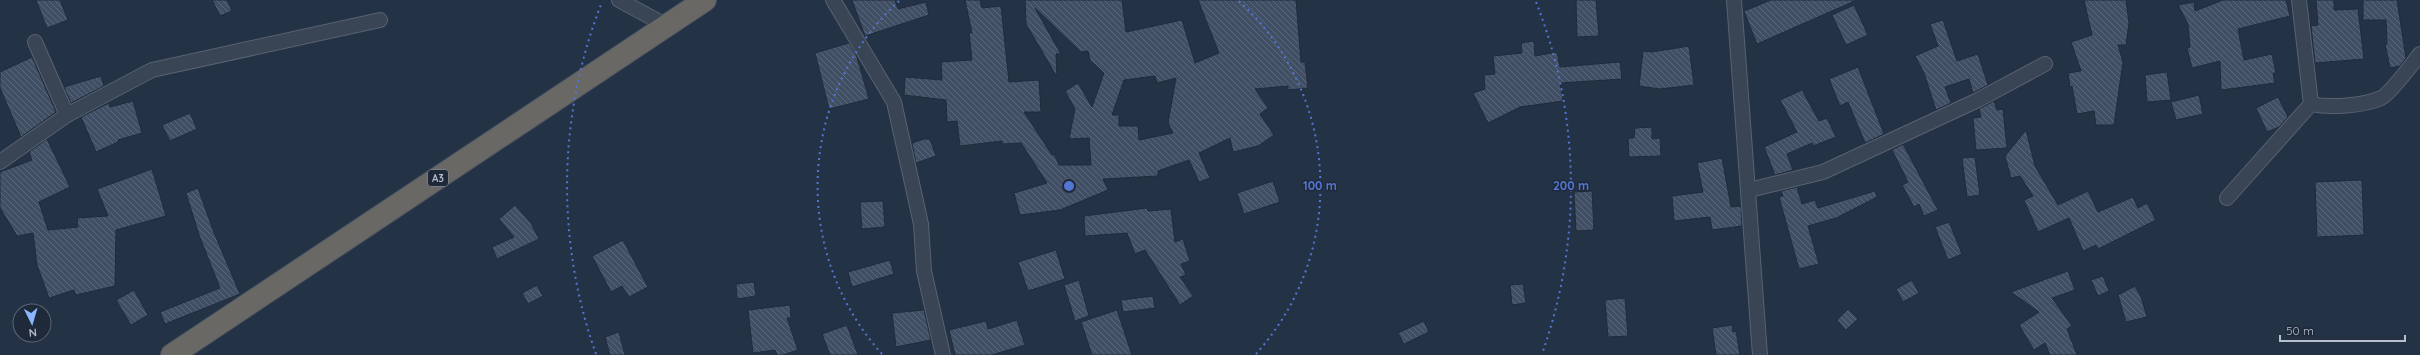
<svg xmlns="http://www.w3.org/2000/svg" width="2420" height="355" viewBox="0 0 2420 355" font-family="Quicksand,sans-serif">
  <style>
    .building { fill: url(#building-back-hatch); stroke: #202b3c; fill-rule: evenodd }
    .lines { fill: none; stroke-linecap: round; stroke-linejoin: round }
    .minor-casing { stroke: #586272; stroke-width: 16 }
    .trunk-casing { stroke: #444f5f; stroke-width: 24 }
    .minor { stroke: #394454; stroke-width: 14 }
    .trunk { stroke: #696865; stroke-width: 22 }
    .ring { fill: none; stroke: #5376d4; stroke-width: 2; stroke-dasharray: 2 4 }
    .labels { text-anchor: middle; stroke-width: 3; stroke-linejoin: round; paint-order: stroke }
    .shield { fill: #1e293a; stroke: #8992a2; stroke-width: 1 }
    .shield-label { font-size: 10px; font-weight: bold; fill: #b7bfce }
    .centre { fill: #5376d4; stroke: #1e293a; stroke-width: 2 }
    .ring-label { font-size: 12px; text-anchor: middle; font-weight: bold; fill: #5376d4; stroke: #1e293a; stroke-width: 3; stroke-linejoin: round; paint-order: stroke }
  </style>
  <defs>
    <pattern id="building-back-hatch" width="6" height="6" patternUnits="userSpaceOnUse"><rect width="6" height="6" fill="#414f65"/><path d="M-1 5l2 2M0 0l6 6M5-1l2 2" fill="none" stroke="#5a677a"/></pattern>
  </defs>
  <rect width="100%" height="100%" fill="#243245"/>
  <g class="building">
    <polygon points="36,0 60,0 68,20 47,28"/>
    <polygon points="212,0 227,0 232,11 220,16"/>
    <polygon points="852,0 895,0 898,9 926,2 929,15 865,36"/>
    <path d="M965,0h15l2,8 19,-2 8,76 30,-2 2,32h-17l28,43 2,-1 5,11h32l-2,-27 -20,1 6,-30 -10,-18 13,-8 14,24 12,-34 -14,-13 -2,-9 -7,1 -46,-44 26,46h-5l1,23 -31,-53 -1,-24h97l4,32 56,-12 13,43 24,-10 -21,-53h98l5,62h4l3,26 -20,2v-4l-33,3 13,19 -8,6 14,21 -16,11 -25,6 -3,-14 -31,15 11,25 -11,4 -10,-22 -31,11v5l-55,3 5,11 -48,20 -40,5 -6,-22 33,-10 -26,-40 -19,1v-3l-42,5 -3,-25 -10,1 -1,-22 -42,-5 1,-18 37,3 -1,-18 31,-2 -3,-27h3zM1155,76l2,7 19,-5 -8,45 5,10 -34,7 -1,-14h-19v-11h-7l12,-35z"/>
    <polygon points="1576,0 1596,0 1599,36 1577,37"/>
    <polygon points="1771,0 1857,0 1757,44 1744,11"/>
    <polygon points="2084,0 2126,0 2129,23 2126,45 2118,45 2123,62 2114,125 2096,125 2094,111 2077,114 2072,86 2070,87 2068,73 2081,71 2071,42 2092,35"/>
    <polygon points="2223,0 2286,0 2290,16 2238,29 2244,60 2272,54 2276,73 2273,73 2275,83 2221,90 2220,61 2192,68 2187,48 2190,47 2188,24 2178,5 2194,2 2195,11"/>
    <polygon points="2316,0 2334,0 2334,10 2358,9 2364,59 2315,63 2311,26 2318,25"/>
    <polygon points="2363,0 2397,0 2406,58 2400,66 2390,68 2385,44 2387,44 2386,20 2363,20"/>
    <polygon points="1854,5 1868,35 1846,45 1832,15"/>
    <polygon points="1943,20 1957,61 1978,54 1988,85 1973,93 1969,79 1945,87 1951,103 1936,110 1924,73 1915,56 1938,46 1930,24"/>
    <polygon points="1534,41 1535,56 1557,52 1560,67 1620,62 1622,79 1560,83 1563,101 1520,107 1488,123 1473,93 1485,89 1484,75 1495,74 1493,56 1522,53 1521,43"/>
    <polygon points="849,43 856,54 869,99 829,109 815,53"/>
    <polygon points="1689,46 1694,85 1660,89 1639,86 1643,51 1652,52"/>
    <polygon points="32,57 56,112 21,137 0,88 0,72"/>
    <polygon points="1858,67 1884,134 1865,143 1848,102 1840,106 1829,79"/>
    <polygon points="2167,72 2171,100 2147,102 2145,75"/>
    <polygon points="101,76 104,86 71,103 64,87"/>
    <polygon points="1802,90 1819,121 1827,118 1836,137 1813,146 1812,143 1787,154 1793,170 1775,175 1764,147 1797,132 1780,100"/>
    <polygon points="2199,95 2203,114 2176,120 2171,102"/>
    <polygon points="2278,97 2288,117 2279,127 2267,132 2256,108"/>
    <polygon points="133,101 142,133 118,140 118,142 96,152 81,117 109,103 110,107"/>
    <polygon points="1994,101 1997,110 2003,109 2007,148 1976,150 1973,118 1981,117 1979,109"/>
    <polygon points="190,113 197,129 170,141 162,125"/>
    <polygon points="1652,127 1652,139 1660,138 1661,156 1629,157 1628,138 1634,138 1635,128"/>
    <polygon points="2026,130 2035,166 2058,205 2088,191 2098,212 2133,197 2138,208 2147,203 2156,220 2098,249 2096,245 2083,251 2069,218 2038,232 2024,200 2033,196 2020,176 2011,178 2005,156"/>
    <polygon points="47,139 70,187 39,202 48,230 78,227 77,218 108,216 97,189 152,169 166,216 116,230 115,286 76,295 74,290 49,298 37,265 33,233 17,236 0,208 0,172 32,160 29,152"/>
    <polygon points="924,139 930,139 936,156 916,163 912,143"/>
    <polygon points="1903,144 1920,176 1938,210 1924,216 1919,204 1914,207 1902,185 1908,182 1892,150"/>
    <polygon points="1975,157 1980,195 1967,197 1962,158"/>
    <polygon points="1722,158 1731,207 1741,206 1742,226 1712,230 1710,217 1674,221 1672,196 1703,192 1697,163"/>
    <polygon points="2362,180 2364,235 2317,237 2315,182"/>
    <polygon points="1273,181 1280,202 1244,214 1237,193"/>
    <polygon points="1797,187 1802,204 1815,200 1818,208 1875,191 1877,197 1836,218 1808,226 1819,264 1799,269 1779,197 1783,196 1781,191"/>
    <polygon points="198,188 213,230 240,294 165,324 160,312 220,288 199,235 186,193"/>
    <polygon points="1592,191 1594,230 1576,231 1574,192"/>
    <polygon points="883,201 885,227 862,229 860,202"/>
    <polygon points="515,205 531,223 539,239 497,259 492,247 514,237 499,219"/>
    <polygon points="1147,208 1148,211 1171,209 1175,242 1183,239 1190,261 1181,264 1186,275 1180,277 1193,296 1180,305 1145,250 1135,254 1127,233 1085,236 1084,216"/>
    <polygon points="1949,222 1962,254 1948,260 1935,227"/>
    <polygon points="623,240 648,287 629,297 622,286 611,292 592,256"/>
    <polygon points="1056,250 1065,279 1028,291 1018,262"/>
    <polygon points="890,260 894,274 852,287 848,272"/>
    <polygon points="2068,271 2075,290 2052,298 2072,326 2067,329 2077,355 2050,355 2045,343 2034,350 2019,325 2039,312 2011,292"/>
    <polygon points="2103,276 2109,291 2098,296 2091,280"/>
    <polygon points="1079,280 1089,316 1075,321 1064,285"/>
    <polygon points="1912,280 1919,293 1903,302 1896,289"/>
    <polygon points="754,282 756,296 737,299 736,284"/>
    <polygon points="1523,284 1526,303 1512,305 1510,285"/>
    <polygon points="537,285 543,296 528,304 522,293"/>
    <polygon points="2135,286 2141,297 2147,317 2126,322 2118,295"/>
    <polygon points="134,290 148,315 131,325 116,300"/>
    <polygon points="1153,296 1155,308 1123,312 1121,300"/>
    <polygon points="1625,298 1628,336 1608,337 1605,300"/>
    <polygon points="790,305 791,318 787,318 798,350 783,355 777,355 775,350 753,353 748,310"/>
    <polygon points="1848,309 1858,319 1846,330 1837,320"/>
    <polygon points="924,310 931,340 896,347 892,313"/>
    <polygon points="1117,310 1132,355 1092,355 1081,322"/>
    <polygon points="1017,320 1025,345 992,355 955,355 949,330 986,321 988,329"/>
    <polygon points="1424,321 1429,332 1404,344 1398,333"/>
    <polygon points="847,325 858,355 830,355 822,334"/>
    <polygon points="1732,325 1733,332 1736,331 1740,355 1716,355 1712,328"/>
    <polygon points="619,332 625,355 610,355 605,337"/>
  </g>
  <g class="lines">
    <g class="minor-casing">
      <g id="minor">
        <polyline points="619,0 667,26"/>
        <polyline points="833,0 894,102 921,224 924,271 943,355"/>
        <polyline points="1734,0 1760,355"/>
        <polyline points="35,42 67,115"/>
        <path d="M2311,104c19,4 52,2 70,-6 8,-3 32,-35 39,-44"/>
        <polyline points="0,162 67,115 152,70 380,20"/>
        <polyline points="1749,190 1823,172 1978,100 2045,64"/>
        <polyline points="2227,198 2311,104 2299,0"/>
      </g>
    </g>
    <g class="trunk-casing">
      <polyline id="trunk" points="172,355 705,0"/>
    </g>
    <use href="#minor" class="minor"/>
    <use href="#trunk" class="trunk"/>
  </g>
  <g class="ring">
    <path d="M882 354A251 251 0 0 1 899 1M1239 1A251 251 0 0 1 1256 354"/>
    <path d="M596 354A502 502 0 0 1 602 2M1536 2A502 502 0 0 1 1542 354"/>
  </g>
  <g class="labels">
    <rect class="shield" x="428" y="170" width="20" height="16" rx="3"/>
    <g class="shield-label">
      <text x="438" y="182">A3</text>
    </g>
  </g>
  <circle cx="1069" cy="186" r="6" class="centre"/>
  <g class="ring-label">
    <text x="1320" y="190">100 m</text>
    <text x="1571" y="190">200 m</text>
  </g>
  <g transform="translate(32 323) rotate(175)"><circle r="19" fill="#1e293a" stroke="#5b6575"/>
  <path d="M0-3L7 15L0 10L-7 15Z" fill="#8bb6ff"/>
  <text y="-6" font-size="11" font-weight="bold" text-anchor="middle" fill="#b7bfce">N</text>
  </g>
  <path d="M2280 335v6h125v-6" fill="none" stroke="#b7bfce" stroke-width="2"/>
  <text x="2286" y="335" font-size="12" fill="#b7bfce" stroke="#1e293a" stroke-width="3" paint-order="stroke">50 m</text>
</svg>
